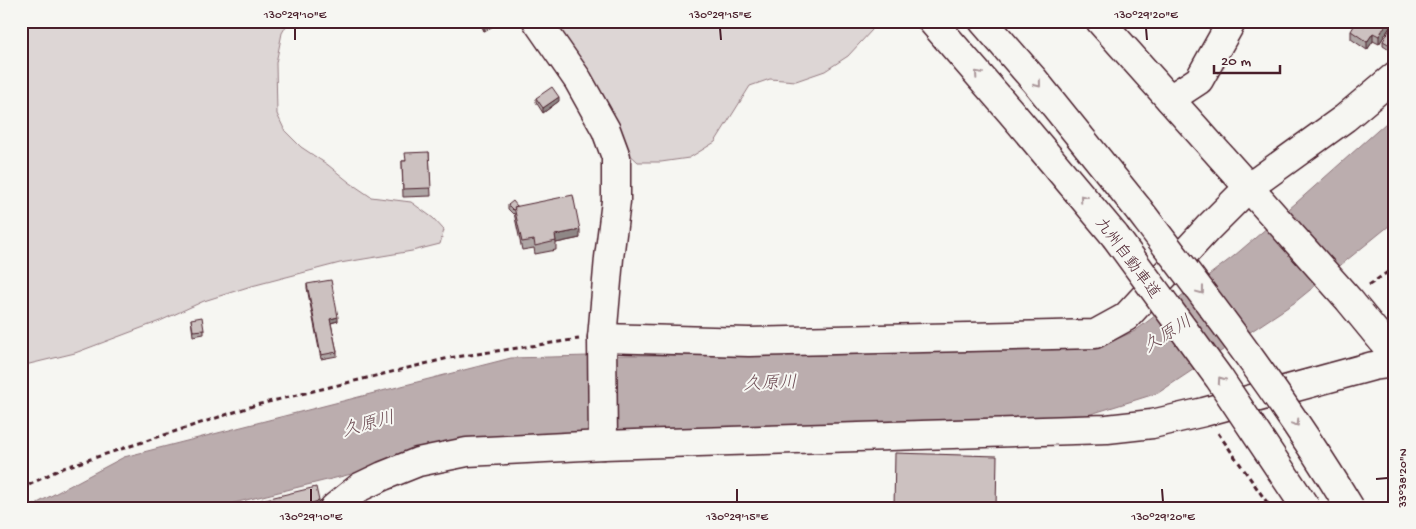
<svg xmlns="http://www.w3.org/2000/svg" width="1416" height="529" viewBox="0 0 1416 529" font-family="'Gochi Hand','Klee One',sans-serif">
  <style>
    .green { fill: #ddd6d5; stroke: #947a80 }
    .water { fill: #bbadae; stroke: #8e747a }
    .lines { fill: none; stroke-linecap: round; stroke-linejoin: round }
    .minor-casing { stroke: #4a1f2b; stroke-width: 31 }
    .highway-casing { stroke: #4a1f2b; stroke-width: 31 }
    .path { stroke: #4a1f2b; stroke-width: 3; stroke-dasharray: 5 4; stroke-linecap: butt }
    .minor { stroke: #f6f6f2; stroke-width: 28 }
    .highway { stroke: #f6f6f2; stroke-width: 28 }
    .highway-bridge-casing { stroke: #4a1f2b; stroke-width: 31; stroke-linecap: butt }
    .highway-bridge { stroke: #f6f6f2; stroke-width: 28 }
    .wall { fill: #afa6a5; stroke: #4a1f2b }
    .shaded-wall { fill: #8f8786; stroke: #4a1f2b }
    .building { fill: #ccc1c0; stroke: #4a1f2b }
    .oneway { stroke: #a99598 }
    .ticks { fill: none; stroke: #4a1f2b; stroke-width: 2 }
    .labels { text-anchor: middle; stroke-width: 4; stroke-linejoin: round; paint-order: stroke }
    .street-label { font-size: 16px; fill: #4a1f2b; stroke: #f6f6f2 }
    .water-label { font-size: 18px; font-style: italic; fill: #6c4a52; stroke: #f6f6f2 }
    .neatline { fill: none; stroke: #4a1f2b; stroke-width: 2 }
    .ticks-label { font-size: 12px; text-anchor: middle; fill: #4a1f2b }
  </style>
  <rect width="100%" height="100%" fill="#f6f6f2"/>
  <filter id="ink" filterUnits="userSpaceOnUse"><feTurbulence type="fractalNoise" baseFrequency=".02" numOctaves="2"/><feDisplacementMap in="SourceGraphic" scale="10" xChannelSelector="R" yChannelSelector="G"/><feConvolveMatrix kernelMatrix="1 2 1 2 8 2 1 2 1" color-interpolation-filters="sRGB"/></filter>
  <g filter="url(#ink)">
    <g class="green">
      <polygon points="21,21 289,21 282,33 276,63 277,114 285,131 301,147 328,165 349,182 371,197 411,202 433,218 444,230 440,244 412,251 340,263 248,287 204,301 160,321 75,353 21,366"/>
      <polygon points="550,21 873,21 872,30 848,56 825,71 796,81 770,79 750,86 715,142 689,158 661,162 638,162 625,150"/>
    </g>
    <polygon class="water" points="1395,115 1395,221 1294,303 1158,393 1081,417 863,425 627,430 501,437 214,508 28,508 124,457 511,358 628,355 825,355 1098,347 1135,331 1234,256 1296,203"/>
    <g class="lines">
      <g class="minor-casing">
        <g id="minor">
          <polyline points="537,21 578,80 606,130 616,157 616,201 609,258 602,338 603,445"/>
          <polyline points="1100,21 1349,300 1395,356"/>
          <polyline points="1170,99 1199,80 1232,21"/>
          <polyline points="602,338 749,342 1095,334 1126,317 1208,228 1248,188 1345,118 1395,76"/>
          <polyline points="334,508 360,487 383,476 418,462 467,452 603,445 1107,429 1152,424 1204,412 1373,366 1395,363"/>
        </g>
      </g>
      <g class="highway-casing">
        <g id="highway">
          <polyline points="932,21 1011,112 1115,236"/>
          <polyline points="983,21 1035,81 1139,210"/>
        </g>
      </g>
      <g class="path">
        <polyline points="21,40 26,21"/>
        <polyline points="1369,285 1395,267"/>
        <polyline points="1218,433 1271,508"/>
        <polyline points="21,489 60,469 256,405 449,358 579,339"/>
      </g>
      <use href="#minor" class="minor"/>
      <use href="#highway" class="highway"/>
      <g class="highway-bridge-casing">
        <g id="highway-bridge">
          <path d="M1139,210c74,97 148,193 211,298"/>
          <polyline points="1115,236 1219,378 1306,508"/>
        </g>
      </g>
      <use href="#highway-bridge" class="highway-bridge"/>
    </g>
    <g class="wall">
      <polygon points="479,21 495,21 495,25 484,31"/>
      <polygon points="1392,21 1392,24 1379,44 1373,41 1367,50 1351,39 1351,31"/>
      <polygon points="1395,28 1395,53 1383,45 1383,41"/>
      <polygon points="536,98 559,101 543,113 536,102"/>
      <polygon points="429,152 431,196 403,197 402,161 405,161"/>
      <polygon points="508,205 517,206 580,238 556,243 556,250 535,254 534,248 522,250 514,213 513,214 508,209"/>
      <polygon points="307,284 338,321 331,323 337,352 337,356 321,359 307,288"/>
      <polygon points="191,319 204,330 204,334 193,336"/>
    </g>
    <g class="shaded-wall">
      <polygon points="495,21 495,25 484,31 484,27"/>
      <polygon points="1388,21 1392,21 1392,24 1379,44 1379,36"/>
      <polygon points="1373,33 1373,41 1367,50 1367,42"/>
      <polygon points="559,97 559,101 543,113 543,108"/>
      <polygon points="580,230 580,238 556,243 555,235"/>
      <polygon points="338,317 338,321 330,323 330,319"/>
      <polygon points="319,501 319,506 310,508 304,508 304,505"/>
    </g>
    <g class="building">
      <polygon points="481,21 495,21 484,27"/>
      <polygon points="1357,21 1388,21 1379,36 1373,33 1367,42 1351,31"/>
      <polygon points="1392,26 1395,28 1395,48 1383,41"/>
      <polygon points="552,87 559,97 543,108 536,98"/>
      <polygon points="429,152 431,188 403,189 402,161 406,161 405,153"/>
      <polygon points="573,195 580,230 555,235 556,241 535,246 534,240 522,242 514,207"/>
      <polygon points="513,201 517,206 514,207 515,209 513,210 508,205"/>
      <polygon points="331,280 338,317 330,319 337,352 321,355 307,284"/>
      <polygon points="202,317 204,330 193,331 191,319"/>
      <polygon points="895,453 997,456 996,508 894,508"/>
      <polygon points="316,487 319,501 304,505 304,508 250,508 249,503"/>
    </g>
    <defs><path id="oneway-chevron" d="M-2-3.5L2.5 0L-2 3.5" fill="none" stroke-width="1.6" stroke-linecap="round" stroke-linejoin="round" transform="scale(1.25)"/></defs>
    <g class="oneway">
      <use href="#oneway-chevron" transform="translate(978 74) rotate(-131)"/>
      <use href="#oneway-chevron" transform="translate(1038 84) rotate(51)"/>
      <use href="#oneway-chevron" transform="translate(1083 198) rotate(-130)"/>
      <use href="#oneway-chevron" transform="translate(1201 291) rotate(53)"/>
      <use href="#oneway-chevron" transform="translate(1221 380) rotate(-125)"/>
      <use href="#oneway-chevron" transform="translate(1296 423) rotate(56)"/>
    </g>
  </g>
  <path class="ticks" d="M295,28v12M720,28l1,12M1146,28l1,12M1376,479l12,-1M311,489v13M737,489v13M1162,489l1,13"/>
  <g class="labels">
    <g class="street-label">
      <text transform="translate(1129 257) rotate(53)" y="6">九州自動車道</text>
    </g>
    <g class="water-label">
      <text transform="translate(1167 333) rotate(-32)" y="6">久原川</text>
      <text transform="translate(770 382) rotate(-2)" y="6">久原川</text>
      <text transform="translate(368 423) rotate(-15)" y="6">久原川</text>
    </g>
  </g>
  <rect width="1416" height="529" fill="none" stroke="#f6f6f2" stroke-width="55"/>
  <path d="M1214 65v8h66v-8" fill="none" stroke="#4a1f2b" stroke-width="2.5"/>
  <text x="1221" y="65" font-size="15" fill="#4a1f2b" stroke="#f6f6f2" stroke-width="4" paint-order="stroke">20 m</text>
  <rect x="28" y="28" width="1360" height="474" class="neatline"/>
  <g class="ticks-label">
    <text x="295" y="18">130°29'10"E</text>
    <text x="720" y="18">130°29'15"E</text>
    <text x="1146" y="18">130°29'20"E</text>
    <text transform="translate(1402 478) rotate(-90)" y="4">33°38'20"N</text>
    <text x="311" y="520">130°29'10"E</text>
    <text x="737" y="520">130°29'15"E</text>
    <text x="1163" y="520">130°29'20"E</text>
  </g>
</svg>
